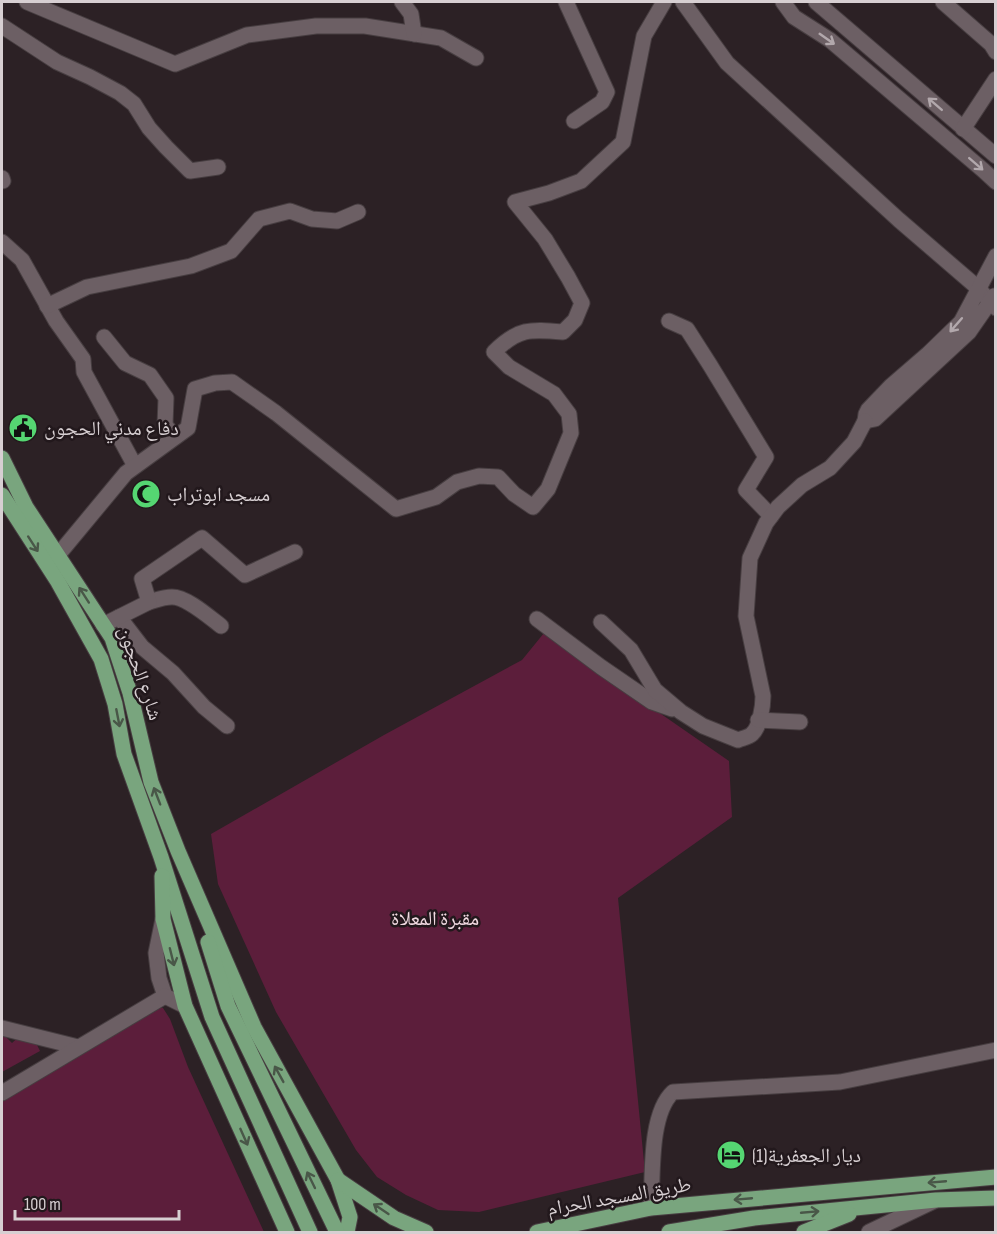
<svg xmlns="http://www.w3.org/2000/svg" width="997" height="1234" viewBox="0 0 997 1234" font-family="'Sofia Sans Condensed','Noto Naskh Arabic',sans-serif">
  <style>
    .green { fill: #5c1e3b }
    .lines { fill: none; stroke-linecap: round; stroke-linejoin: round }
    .minor-casing { stroke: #473e41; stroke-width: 17 }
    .major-casing { stroke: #473e41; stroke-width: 17 }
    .minor { stroke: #6c5f64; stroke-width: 15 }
    .major { stroke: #79a57e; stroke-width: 15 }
    .oneway { stroke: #b2a8ac }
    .oneway2 { stroke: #495748 }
    .labels { text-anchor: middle; stroke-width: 5; stroke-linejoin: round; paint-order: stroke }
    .poi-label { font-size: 20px; fill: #d7cfd2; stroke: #22181c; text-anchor: start }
    .street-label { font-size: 20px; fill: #d7cfd2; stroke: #22181c }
    .park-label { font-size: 20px; fill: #f1d9e1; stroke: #22181c }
  </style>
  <rect width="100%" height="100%" fill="#2c2125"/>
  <g class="green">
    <polygon points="544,633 729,761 732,817 618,898 645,1172 479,1212 438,1210 406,1195 377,1177 356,1150 276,1012 218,884 211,834 384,735 522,660"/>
    <polygon points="151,1006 163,1008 170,1019 188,1067 264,1232 2,1232 2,1093"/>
    <polygon points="2,1033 12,1043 22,1034 35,1041 40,1051 2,1072"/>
  </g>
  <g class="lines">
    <g class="minor-casing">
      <g id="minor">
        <polyline points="27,2 175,64 247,35 316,26 365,26 441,38 476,58"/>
        <polyline points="402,2 411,14 414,34"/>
        <polyline points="566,2 607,92 602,102 574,121"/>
        <polyline points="683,2 727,63 899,220 978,288 996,308"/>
        <polyline points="783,2 794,17 830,40 983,170 996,182"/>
        <polyline points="816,2 996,156"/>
        <polyline points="943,2 991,44 996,52"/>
        <polyline points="2,26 57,62 90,77 120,93 134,104 149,128 166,147 190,171 218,167"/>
        <polyline points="963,129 996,79"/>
        <polyline points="2,178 3,181"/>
        <polyline points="2,242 22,260 56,321 83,359 84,372 135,466"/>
        <polyline points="994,296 969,332 875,419 865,421 866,414 868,410 891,386 928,354 961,322 996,256"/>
        <polyline points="47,306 87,287 191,266 231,251 259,219 290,211 312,219 337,221 358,212"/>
        <polyline points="669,321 687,329 710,365 766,457 746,490 771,516"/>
        <polyline points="104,337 125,363 150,375 166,398 165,425 175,437"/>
        <path d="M58,555l68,-82 62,-45 7,-39 20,-6 17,-1 44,31 120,96 40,-12 21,-15 22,-6 19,1 16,17 19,13 15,-18 23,-56 -2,-19 -15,-20 -45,-27 -15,-15c24,-24 36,-23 69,-20l12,-12 7,-17 -14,-26 -23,-38 -30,-37 34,-9 32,-12 42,-39 21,-106 20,-34"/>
        <path d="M149,602c7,-2 15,-5 23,-5 15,0 37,20 49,29"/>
        <polyline points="119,617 142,647 173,673 204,707 227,726"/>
        <polyline points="537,619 601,667 652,702 672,709"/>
        <path d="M601,622l30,28 24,40 26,22 22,14 35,14c5,-2 11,-3 14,-6 8,-7 11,-28 11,-38l-17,-80 4,-58 16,-35 12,-16 24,-22 28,-17 24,-26 11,-21"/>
        <polyline points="103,625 149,602 142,579 202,538 245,575 295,552"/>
        <polyline points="758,720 800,722"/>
        <polyline points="163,919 156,953 159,978 165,996 185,1006"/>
        <polyline points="2,1028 78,1047"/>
        <polyline points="2,1093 165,996"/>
        <path d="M651,1208c2,-32 -2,-94 22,-116l167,-10 156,-32"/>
        <polyline points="869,1232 934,1201"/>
      </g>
    </g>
    <g class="major-casing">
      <g id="major">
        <polyline points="2,458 26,507 112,638 130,693 151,782 178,851 254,1027 338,1180 350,1217 347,1232"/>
        <polyline points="2,495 58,582 101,659 115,704 124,754 161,857 212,1017 310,1232"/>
        <polyline points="162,876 163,919 185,1006 287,1232"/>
        <polyline points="208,942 228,1006 337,1232"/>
        <polyline points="338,1180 394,1218 426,1232"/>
        <polyline points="537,1232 651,1208 996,1177"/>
        <polyline points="669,1232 754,1218 936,1200 996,1198"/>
        <polyline points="804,1232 849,1214"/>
      </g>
    </g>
    <use href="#minor" class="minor"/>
    <use href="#major" class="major"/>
  </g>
  <defs><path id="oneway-shaft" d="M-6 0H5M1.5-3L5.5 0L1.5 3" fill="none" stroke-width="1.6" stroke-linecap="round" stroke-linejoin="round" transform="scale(1.5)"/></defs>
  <g class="oneway">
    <use href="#oneway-shaft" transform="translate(827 39) rotate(35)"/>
    <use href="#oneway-shaft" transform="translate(935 104) rotate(-139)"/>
    <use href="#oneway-shaft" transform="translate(976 164) rotate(41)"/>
    <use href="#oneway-shaft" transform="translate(956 325) rotate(131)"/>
  </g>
  <g class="oneway2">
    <use href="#oneway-shaft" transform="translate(33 544) rotate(57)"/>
    <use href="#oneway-shaft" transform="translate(84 595) rotate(-123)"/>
    <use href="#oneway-shaft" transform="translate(118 718) rotate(79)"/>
    <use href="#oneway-shaft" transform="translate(157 796) rotate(-111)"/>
    <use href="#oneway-shaft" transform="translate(172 957) rotate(76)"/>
    <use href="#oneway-shaft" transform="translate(279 1074) rotate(-119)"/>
    <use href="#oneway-shaft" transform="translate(244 1137) rotate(66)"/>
    <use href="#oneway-shaft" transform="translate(311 1180) rotate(-116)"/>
    <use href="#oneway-shaft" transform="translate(937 1182) rotate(175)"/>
    <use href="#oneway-shaft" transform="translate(743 1199) rotate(175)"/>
    <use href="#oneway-shaft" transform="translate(381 1209) rotate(-146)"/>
    <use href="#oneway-shaft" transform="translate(810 1212) rotate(-5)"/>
  </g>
  <defs>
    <g id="civic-disc" transform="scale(1.5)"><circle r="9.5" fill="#55d672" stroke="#22181c"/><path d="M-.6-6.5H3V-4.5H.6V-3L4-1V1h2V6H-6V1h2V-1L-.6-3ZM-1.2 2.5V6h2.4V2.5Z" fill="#111"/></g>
    <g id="mosque-disc" transform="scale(1.5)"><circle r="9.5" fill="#55d672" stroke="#22181c"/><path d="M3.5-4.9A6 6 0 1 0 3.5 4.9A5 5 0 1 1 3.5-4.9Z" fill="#111"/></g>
    <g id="hotel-disc" transform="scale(1.5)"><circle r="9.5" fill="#55d672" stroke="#22181c"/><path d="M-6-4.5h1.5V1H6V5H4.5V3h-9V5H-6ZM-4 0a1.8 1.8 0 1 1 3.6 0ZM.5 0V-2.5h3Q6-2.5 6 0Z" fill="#111"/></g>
  </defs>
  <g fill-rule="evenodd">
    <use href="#civic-disc" x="23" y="428"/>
    <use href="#mosque-disc" x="146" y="494"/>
    <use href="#hotel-disc" x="731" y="1155"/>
  </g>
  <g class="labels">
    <g class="poi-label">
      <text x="44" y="435">دفاع مدني الحجون</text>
      <text x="167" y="501">مسجد ابوتراب</text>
      <text x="752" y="1162">ديار الجعفرية(1)</text>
    </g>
    <g class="street-label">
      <text transform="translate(141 673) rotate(71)" y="7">شارع الحجون</text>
      <text transform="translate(619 1196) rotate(-10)" y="7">طريق المسجد الحرام</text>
    </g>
    <g class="park-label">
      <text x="435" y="925">مقبرة المعلاة</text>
    </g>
  </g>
  <rect width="997" height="1234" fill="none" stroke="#d7cfd2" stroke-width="6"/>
  <path d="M15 1210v9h164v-9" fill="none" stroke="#d7cfd2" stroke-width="3"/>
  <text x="24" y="1210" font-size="18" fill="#d7cfd2" stroke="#22181c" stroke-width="4.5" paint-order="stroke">100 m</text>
</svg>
